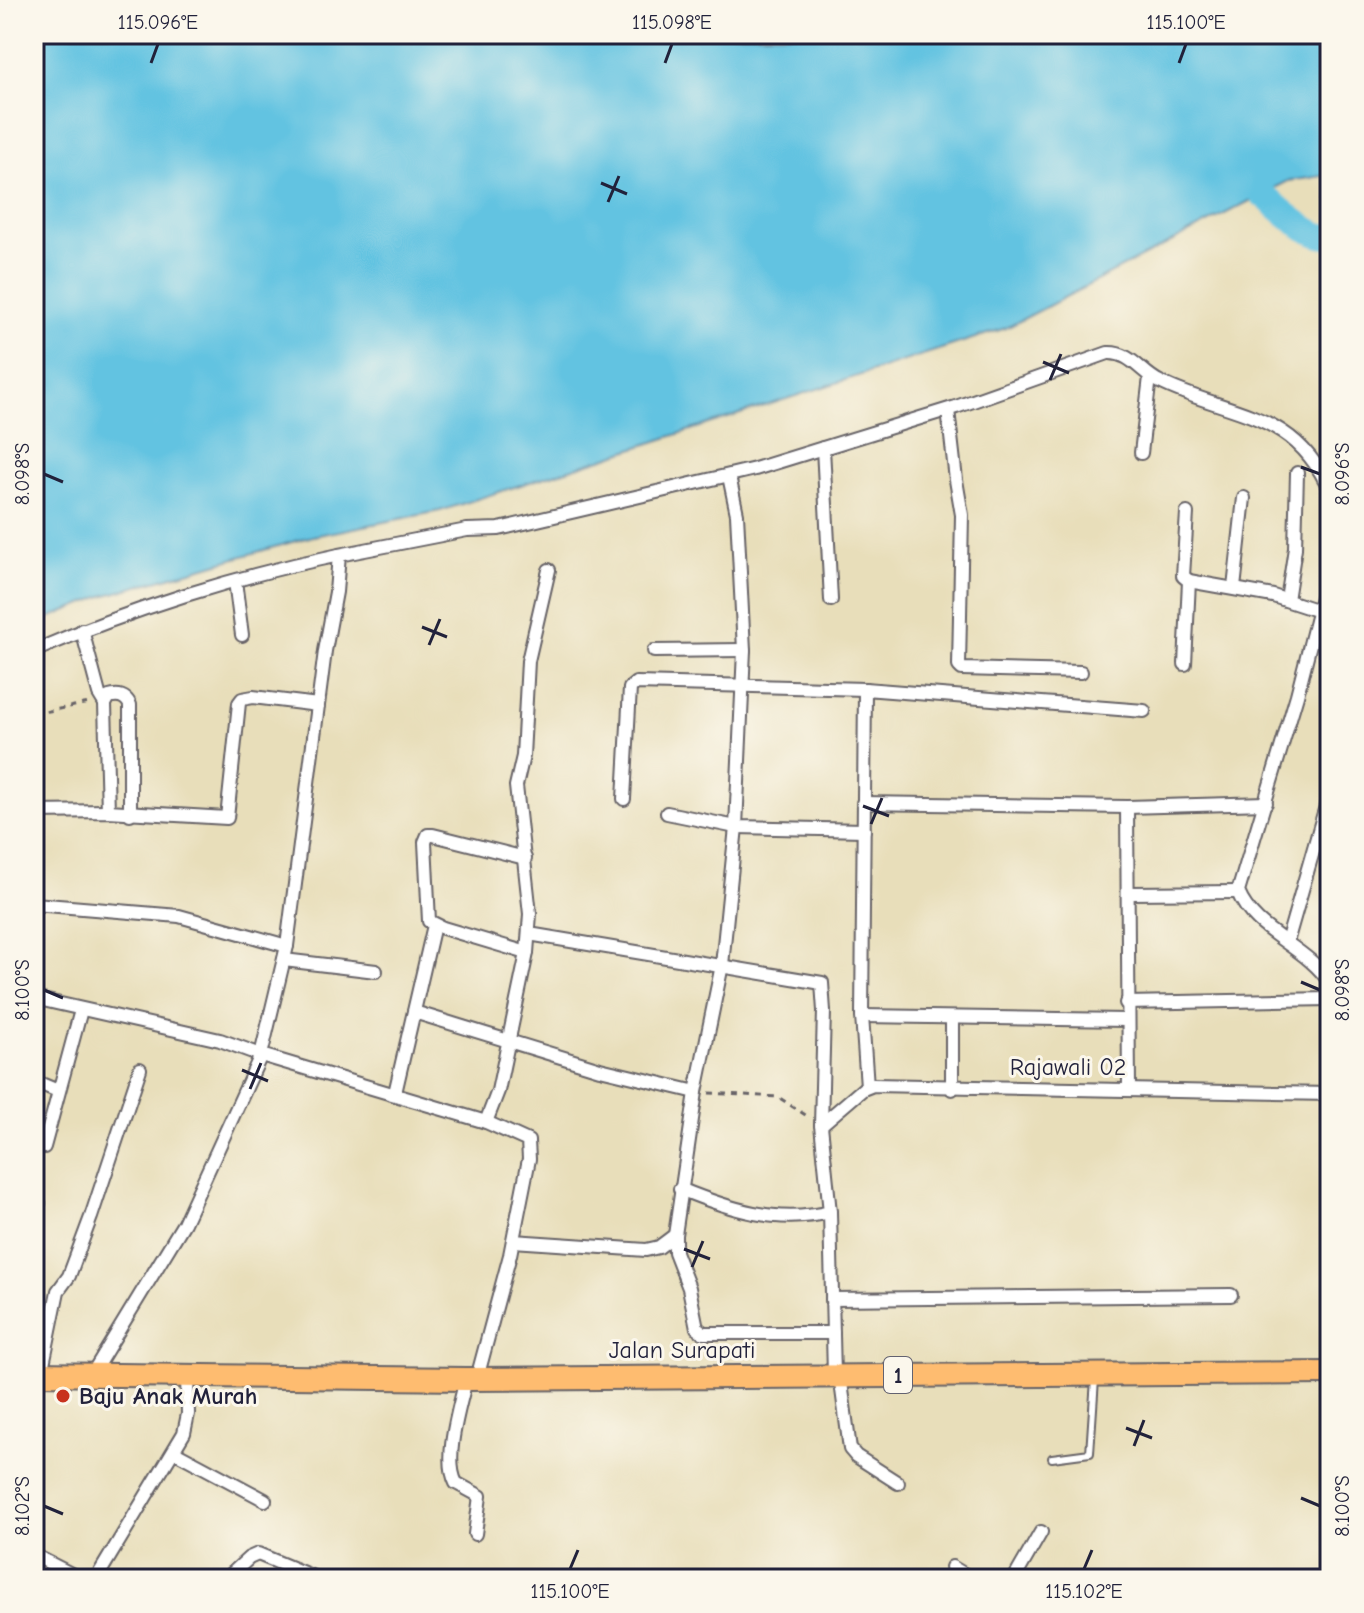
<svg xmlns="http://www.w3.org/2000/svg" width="1364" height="1613" viewBox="0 0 1364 1613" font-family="'Comic Neue',sans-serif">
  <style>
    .water { fill: #62c3e1; stroke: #42728e; stroke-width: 2 }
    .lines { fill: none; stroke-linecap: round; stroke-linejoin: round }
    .river { stroke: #62c3e1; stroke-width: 26 }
    .lane-casing { stroke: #676467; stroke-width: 10 }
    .street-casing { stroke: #676467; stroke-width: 16 }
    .highway-casing { stroke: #676467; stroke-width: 26 }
    .path { stroke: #676467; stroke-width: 3; stroke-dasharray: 6 6; stroke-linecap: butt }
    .lane { stroke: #fff; stroke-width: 6 }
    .street { stroke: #fff; stroke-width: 12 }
    .highway { stroke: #febc70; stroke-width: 22 }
    .ticks { fill: none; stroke: #22223b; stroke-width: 3 }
    .poi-dot { fill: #c8321e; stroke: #fbf7ec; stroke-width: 3 }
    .labels { text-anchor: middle; stroke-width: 6; stroke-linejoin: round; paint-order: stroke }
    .shield { fill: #fbf7ec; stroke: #636270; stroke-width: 2 }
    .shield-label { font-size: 22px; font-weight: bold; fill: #22223b }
    .street-label { font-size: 24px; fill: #22223b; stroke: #fbf7ec }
    .poi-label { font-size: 24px; font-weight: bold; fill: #22223b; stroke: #fbf7ec; text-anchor: start }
    .neatline { fill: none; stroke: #22223b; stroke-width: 3 }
    .ticks-label { font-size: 20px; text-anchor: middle; fill: #22223b }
  </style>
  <rect width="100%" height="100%" fill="#fbf7ec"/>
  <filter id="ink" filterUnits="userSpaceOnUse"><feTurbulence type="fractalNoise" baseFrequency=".0125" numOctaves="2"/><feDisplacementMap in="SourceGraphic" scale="16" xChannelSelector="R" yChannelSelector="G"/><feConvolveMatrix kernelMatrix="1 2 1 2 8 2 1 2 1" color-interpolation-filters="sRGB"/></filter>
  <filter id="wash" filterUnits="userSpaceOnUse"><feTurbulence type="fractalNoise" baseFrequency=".006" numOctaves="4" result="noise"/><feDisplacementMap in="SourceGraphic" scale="32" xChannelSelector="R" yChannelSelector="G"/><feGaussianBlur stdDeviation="1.8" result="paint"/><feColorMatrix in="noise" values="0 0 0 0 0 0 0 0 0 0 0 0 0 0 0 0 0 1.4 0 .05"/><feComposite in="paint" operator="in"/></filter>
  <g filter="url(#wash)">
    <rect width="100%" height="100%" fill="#e8deba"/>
    <polygon class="water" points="34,34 1330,34 1330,175 1288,181 1006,328 440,511 313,536 103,596 34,624"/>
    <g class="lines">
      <path class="river" d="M1262,194c15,12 50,46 68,42"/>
    </g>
  </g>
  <g filter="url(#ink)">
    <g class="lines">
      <g class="lane-casing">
        <polyline id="lane" points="1052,1458 1090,1453 1095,1379"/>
      </g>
      <g class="street-casing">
        <g id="street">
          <polyline points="948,410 956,480 962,515 959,666 962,669 1081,672"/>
          <polyline points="823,448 831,600"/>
          <polyline points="1141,453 1150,377"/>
          <polyline points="729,476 737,514 744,650 736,827 722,965 696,1092 675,1235 675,1252 689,1288 697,1328 704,1333 833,1333"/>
          <path d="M1330,566l-33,129 -59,197c16,41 69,54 92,91"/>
          <polyline points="235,581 242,635"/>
          <polyline points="1189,581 1273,596 1319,611"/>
          <polyline points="1234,588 1244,498"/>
          <polyline points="1287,600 1295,548 1297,473"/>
          <polyline points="82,630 99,694 105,704"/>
          <path d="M34,651c95,-41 203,-75 305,-96"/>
          <polyline points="654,651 744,650"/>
          <polyline points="1185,664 1189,581 1183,576 1187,513"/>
          <polyline points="865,689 862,1016 867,1086"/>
          <polyline points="624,799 630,688 636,683 865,689 1144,711"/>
          <polyline points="863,803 1127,807 1266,803"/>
          <polyline points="1127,807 1129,1089"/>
          <path d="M108,811l-3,-107 4,-7c9,-3 17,-1 21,8v109"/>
          <polyline points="34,812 108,811 227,818 239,703 242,699 253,697 318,705"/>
          <polyline points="667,813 736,827 864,830"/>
          <polyline points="525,858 433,835 428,835 425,842 429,921 443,928 527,953"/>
          <polyline points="1130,893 1238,892"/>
          <polyline points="34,904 179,916 287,946"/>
          <polyline points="529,934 822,983 824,1011 821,1125 830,1212 834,1375"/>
          <polyline points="1287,942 1330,792"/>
          <polyline points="284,960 376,971"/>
          <polyline points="34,998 220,1040 261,1055 486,1122 528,1141 529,1159 510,1255 477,1378"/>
          <polyline points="1126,1003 1330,999"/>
          <polyline points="414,1012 600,1069 696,1092"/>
          <polyline points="862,1016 1127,1020"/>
          <polyline points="952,1019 952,1089"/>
          <polyline points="34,1081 58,1091"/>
          <polyline points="395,1093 434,925"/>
          <polyline points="486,1122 498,1091 527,953 530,914 516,786 523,756 528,661 549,570"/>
          <polyline points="821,1125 863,1089 873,1085 1330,1094"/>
          <polyline points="44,1147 81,1010"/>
          <path d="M680,1189c49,20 97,36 150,23"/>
          <polyline points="34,1204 39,1203"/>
          <polyline points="513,1241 646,1250 659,1247 675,1235"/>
          <polyline points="832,1299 1231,1295"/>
          <polyline points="41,1374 58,1291 69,1276 91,1217 140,1069"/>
          <path d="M92,1374l92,-151 77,-168 26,-109 38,-295 11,-59 3,-37 128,-25 32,-1 256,-60 201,-62 152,-54c23,-1 33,20 52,29 68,34 135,27 170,109"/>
          <polyline points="840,1375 850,1449 856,1456 898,1483"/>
          <path d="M466,1379c-6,27 -23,79 -10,104l24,13 -5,38"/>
          <polyline points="175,1452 265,1500"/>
          <polyline points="34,1555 81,1579"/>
          <polyline points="952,1567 972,1579"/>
          <polyline points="96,1579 184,1433 188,1414 187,1376"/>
          <polyline points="226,1579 249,1558 258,1554 318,1579"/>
          <polyline points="1014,1579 1041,1532"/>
        </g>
      </g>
      <g class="highway-casing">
        <polyline id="highway" points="34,1374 466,1379 1330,1373"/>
      </g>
      <g class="path">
        <polyline points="1319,199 1330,205"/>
        <polyline points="34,714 89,703"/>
        <polyline points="709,1093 778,1097 807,1116"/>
      </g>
      <use href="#lane" class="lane"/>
      <use href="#street" class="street"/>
      <use href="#highway" class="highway"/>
    </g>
  </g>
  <path class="ticks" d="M151,63l7,-19M665,63l7,-19M1179,63l7,-19M601,183l26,11M608,202l11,-26M1043,362l26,11M1050,380l11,-26M1301,467l19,7M44,474l19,8M422,627l25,10M429,645l11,-26M863,806l26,10M871,824l11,-26M1301,982l19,8M44,990l19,8M242,1070l26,11M250,1089l11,-26M684,1249l26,10M692,1267l11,-26M1126,1428l26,10M1134,1446l10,-26M1301,1498l19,8M44,1506l19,8M570,1569l8,-19M1084,1569l8,-19"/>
  <circle class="poi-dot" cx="63" cy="1396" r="8"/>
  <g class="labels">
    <rect class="shield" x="884" y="1357" width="28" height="36" rx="6"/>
    <g class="shield-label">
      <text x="898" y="1383">1</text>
    </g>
    <g class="street-label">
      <text x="1068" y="1075">Rajawali 02</text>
      <text x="682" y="1358">Jalan Surapati</text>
    </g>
    <g class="poi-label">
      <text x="79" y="1404">Baju Anak Murah</text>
    </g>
  </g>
  <rect width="1364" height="1613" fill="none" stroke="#fbf7ec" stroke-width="88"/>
  <rect x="44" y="44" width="1276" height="1525" class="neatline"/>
  <g class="ticks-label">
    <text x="158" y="29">115.096°E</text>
    <text x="672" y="29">115.098°E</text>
    <text x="1186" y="29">115.100°E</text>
    <text transform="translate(1342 474) rotate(-90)" y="7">8.096°S</text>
    <text transform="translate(22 474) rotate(-90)" y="7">8.098°S</text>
    <text transform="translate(1342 990) rotate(-90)" y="7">8.098°S</text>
    <text transform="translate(22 990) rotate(-90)" y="7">8.100°S</text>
    <text transform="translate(1342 1506) rotate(-90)" y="7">8.100°S</text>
    <text transform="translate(22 1506) rotate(-90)" y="7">8.102°S</text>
    <text x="570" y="1598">115.100°E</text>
    <text x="1084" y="1598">115.102°E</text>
  </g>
</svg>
